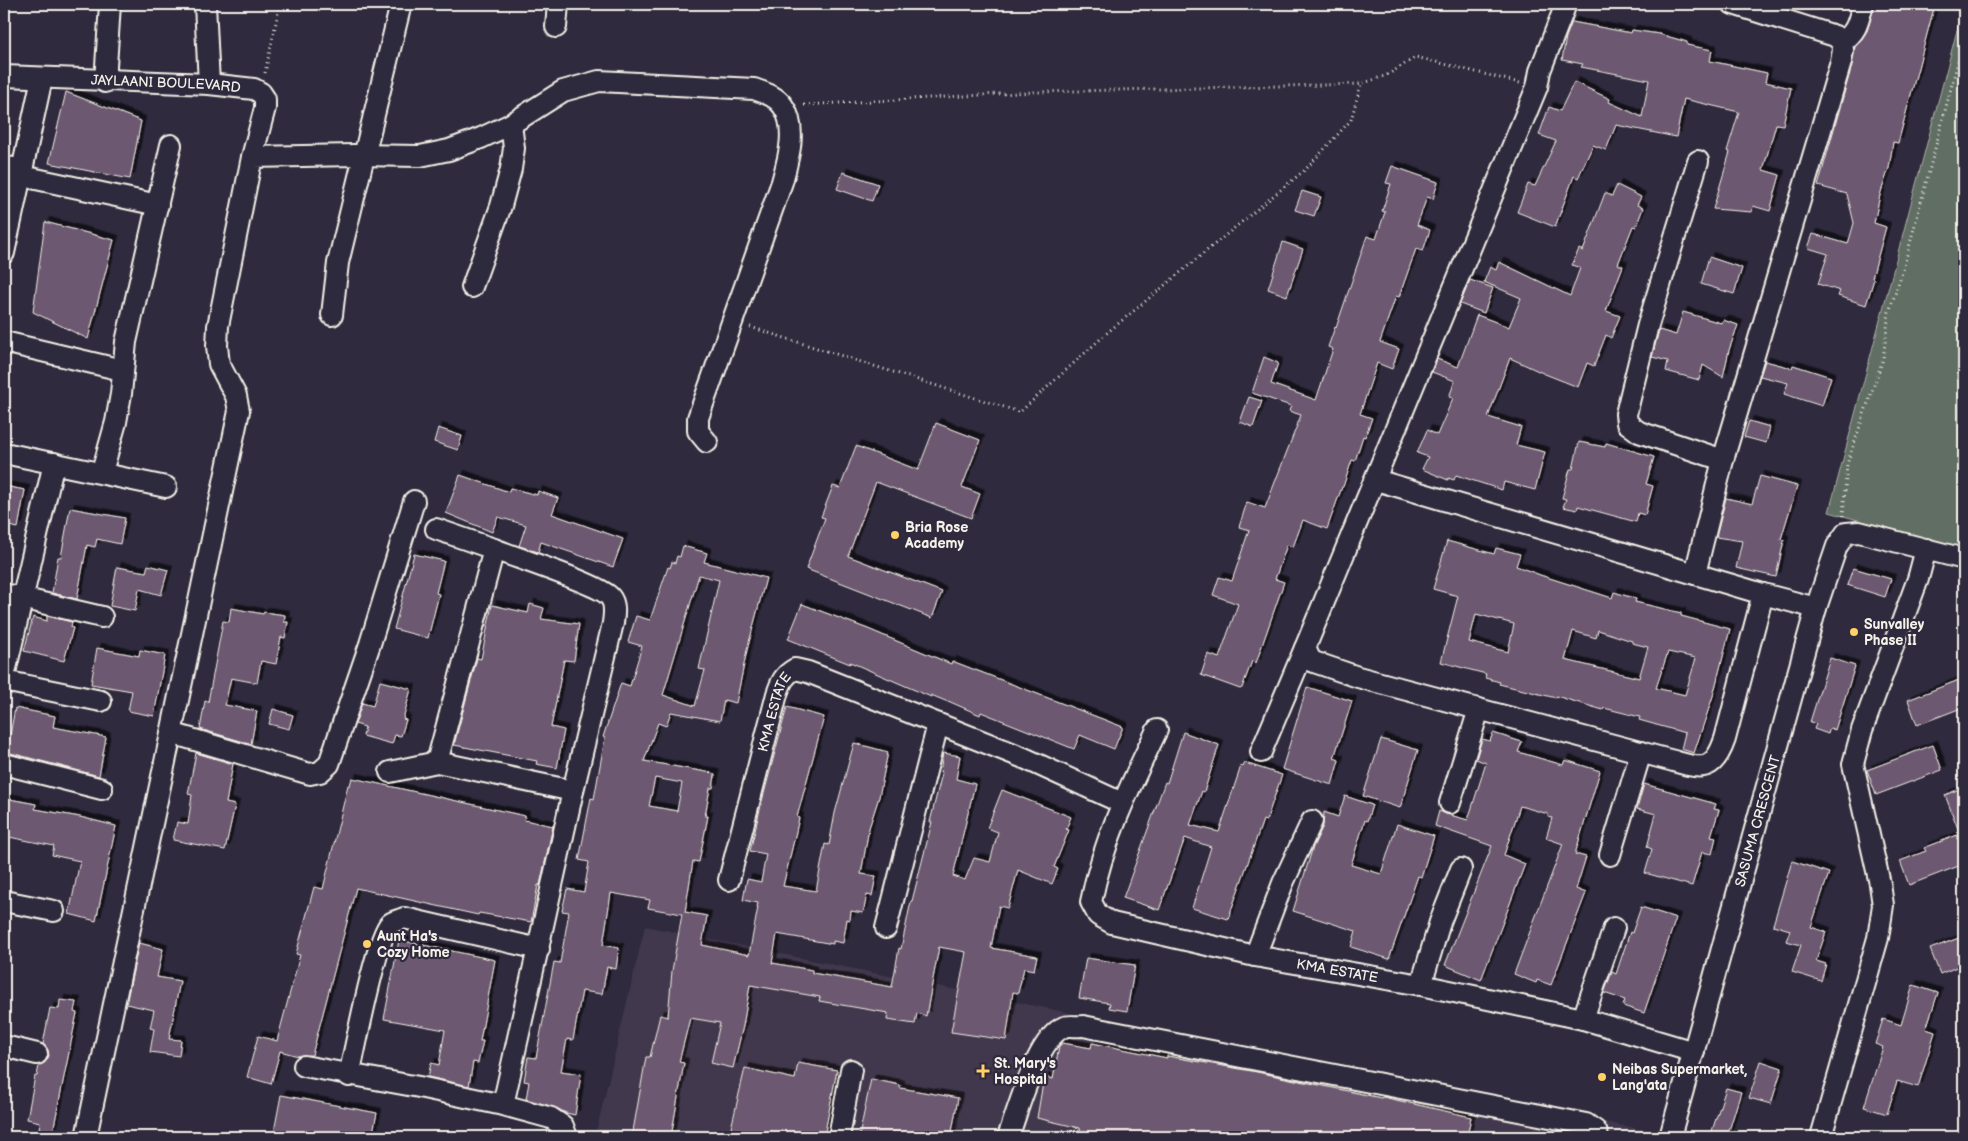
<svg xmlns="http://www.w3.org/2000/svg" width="1968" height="1141" viewBox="0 0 1968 1141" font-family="'Balsamiq Sans',sans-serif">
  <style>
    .built { fill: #42384d }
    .green { fill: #616e63; stroke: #aab0a6 }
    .building { fill: #6d5971; stroke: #f4f1e8; fill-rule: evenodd; filter: url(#shadow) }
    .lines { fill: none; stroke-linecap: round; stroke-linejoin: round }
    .minor-casing { stroke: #f4f1e8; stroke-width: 24 }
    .path { stroke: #f4f1e8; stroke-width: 3; stroke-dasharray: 1 4; stroke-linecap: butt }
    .minor { stroke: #2f2a3d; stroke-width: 20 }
    .poi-dot { fill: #ffd166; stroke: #2f2a3d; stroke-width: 2 }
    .labels { text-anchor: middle; stroke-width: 4.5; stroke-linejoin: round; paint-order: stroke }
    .street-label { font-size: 14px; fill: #f4f1e8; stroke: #2f2a3d }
    .poi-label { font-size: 14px; font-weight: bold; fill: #f4f1e8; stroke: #2f2a3d; text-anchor: start }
  </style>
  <defs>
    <filter id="shadow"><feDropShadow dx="4.5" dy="-4.5" stdDeviation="0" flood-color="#0009"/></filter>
  </defs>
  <rect width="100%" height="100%" fill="#2f2a3d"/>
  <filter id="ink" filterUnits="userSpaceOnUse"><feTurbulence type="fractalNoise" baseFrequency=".02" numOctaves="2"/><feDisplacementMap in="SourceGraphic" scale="10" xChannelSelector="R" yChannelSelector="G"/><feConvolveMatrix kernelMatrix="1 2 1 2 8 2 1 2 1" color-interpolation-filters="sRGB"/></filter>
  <g filter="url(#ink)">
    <polygon class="built" points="645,926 1060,1011 1649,1131 1648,1137 595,1137"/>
    <polygon class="green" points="1964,4 1964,549 1829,512"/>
    <g class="building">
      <polygon points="1875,4 1935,4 1898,143 1893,142 1889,168 1880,195 1874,223 1886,227 1872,278 1874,279 1866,305 1838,296 1840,291 1818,284 1828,254 1808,248 1813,234 1848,244 1854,223 1847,194 1818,186 1852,65 1855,47 1867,31"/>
      <polygon points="1572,22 1631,33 1632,30 1659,34 1687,42 1687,45 1712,50 1710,61 1767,73 1765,82 1791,88 1783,125 1776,124 1763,170 1780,175 1770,211 1753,206 1752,212 1713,209 1730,152 1727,151 1739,112 1684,99 1676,137 1616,125 1606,150 1593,145 1578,178 1574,176 1555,227 1517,212 1528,184 1535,186 1556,141 1539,135 1549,107 1560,111 1574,82 1610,99 1609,102 1642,117 1649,80 1581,67 1583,64 1562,60 1566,37"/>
      <polygon points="66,92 141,121 130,179 49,163"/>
      <polygon points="1392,166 1438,182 1433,199 1427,197 1417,225 1430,230 1423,251 1416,249 1399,297 1396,296 1380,342 1399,349 1392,369 1377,363 1360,414 1372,418 1365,437 1363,436 1355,461 1352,460 1343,487 1342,487 1327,529 1303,520 1293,547 1287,545 1275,579 1284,582 1256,663 1252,661 1242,688 1240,689 1201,675 1208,654 1219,658 1238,604 1213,595 1219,577 1232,581 1249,530 1239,527 1247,502 1265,508 1301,415 1289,411 1291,406 1252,393 1264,357 1278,363 1271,384 1316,400 1333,349 1328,347 1335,327 1336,328 1367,236 1376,239 1385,212 1382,211 1391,184 1386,183"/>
      <polygon points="843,172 878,184 872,201 837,189"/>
      <polygon points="1617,185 1641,197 1637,205 1643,208 1636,227 1633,226 1618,264 1623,266 1606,311 1620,316 1611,338 1606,335 1594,366 1587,363 1578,387 1545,374 1510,358 1488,417 1521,427 1516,445 1545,452 1535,490 1504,482 1502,490 1456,475 1454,480 1448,478 1448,480 1422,469 1428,457 1417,453 1427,430 1437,435 1453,398 1449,397 1455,381 1432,372 1437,359 1458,367 1477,315 1509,327 1521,298 1484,282 1490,267 1496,270 1499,262 1570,296 1580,268 1572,265 1579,249 1583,251 1605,193 1612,196"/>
      <polygon points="1302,191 1321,197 1314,216 1295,210"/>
      <polygon points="45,222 114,240 88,339 33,312"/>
      <polygon points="1283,242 1303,249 1287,296 1268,289"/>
      <polygon points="1709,257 1742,268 1734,294 1701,284"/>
      <polygon points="1470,280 1493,288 1484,313 1460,304"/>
      <polygon points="1683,312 1721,323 1723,320 1738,325 1729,350 1723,377 1703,365 1699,380 1666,371 1668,361 1652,357 1659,330 1676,335"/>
      <polygon points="1765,361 1792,368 1793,365 1831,377 1822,406 1784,394 1788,383 1760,376"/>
      <polygon points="1249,397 1262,401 1253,427 1240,422"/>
      <polygon points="1749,421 1770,427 1766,443 1744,437"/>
      <polygon points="936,423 980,440 962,487 980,494 971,518 876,482 848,556 942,592 932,618 806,569 825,518 821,517 833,486 840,488 856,446 918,470"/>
      <polygon points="438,428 462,436 458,450 434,442"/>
      <polygon points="1579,442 1605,447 1606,443 1654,457 1646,484 1653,486 1645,515 1638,513 1636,522 1578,506 1577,510 1563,507 1566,499 1562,498 1570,469 1573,469"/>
      <polygon points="460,475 509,492 510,488 537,495 538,491 558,498 552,514 623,539 613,567 541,542 538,552 519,546 526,525 498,517 492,532 446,513"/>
      <polygon points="1760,476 1797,486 1781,539 1784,540 1776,577 1736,568 1742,541 1716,537 1726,498 1752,504"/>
      <polygon points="4,486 25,490 18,528 4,525"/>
      <polygon points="70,508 125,518 120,544 97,539 95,547 87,545 77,599 52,593 58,557 61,557"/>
      <path d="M1447,541l47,13 2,-6 24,6 -4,12 24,9 72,23 2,-6 22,7 -1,3 46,11v3l49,13 -17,67 -19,57 -13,-4 4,-16 -46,-13 1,-3 -36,-9 -1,2 -47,-14v2l-57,-14 1,-2 -15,-4 1,-4 -45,-12 17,-66 -25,-7zM1476,614l38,10 -6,28 -39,-10zM1598,630l34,11v2l16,4 -9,31 -74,-18 8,-29 23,7zM1668,652l28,6 -11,37 -29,-7z"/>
      <path d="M683,546l24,7 -3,9 62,16 -19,72 -11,53 -12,-3 -4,21 -49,-9 -5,14 -8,-3 -14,38 68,12 3,2 -2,13h-3l-5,28h3l-9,46 -6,-1 -8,51 22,4 -5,29 47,10 9,-48h-1l1,-4 -15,-3 4,-21 14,3 5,-28 -16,-3 11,-46 26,-98 37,10 -27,100 2,1 -4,18 -12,50 33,5 9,-47 4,1 6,-32 19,-70 34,9 -9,45 -10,31 -8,46 15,2 -4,20 -5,-1 -4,18 -12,-2 -1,9 -3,-1 -4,24 -10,-2v3l-56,-10 -5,29 40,7v3l80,14 7,-39 2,1 10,-48h1l20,-79h-2l12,-49 -2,-1 3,-19 17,3 -4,23 19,5 -22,92 12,4 9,-22 16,4 8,-30 -11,-4 15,-38 69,27 -5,12 3,1 -15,37 4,2 -6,15 -34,-14 -10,38 -9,-2 -8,42 46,8 -3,14 -10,-2 -6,25 -5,-1 -7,48 -55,-8 15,-80 -27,-5 -13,69 -9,-3 -2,11 -28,-4 1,-7 -69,-12 1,-4 -70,-12 -7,41 -10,42 -22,-5 9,-40 -30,-5 -11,44 5,1 -13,74h-39l14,-80h4l10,-42 8,2 4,-46 10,-57 -34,-6 2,-8 -39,-7 -8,52 16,3 -3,21 -9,-2 -5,27 -20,-3 -9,49 -6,-1 -6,32 20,3 -6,41 -9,-2 -12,-6 -28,-8 3,-17 -5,-1 4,-24 8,1 18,-96 6,1 9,-51 -7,-1 5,-22 17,3 5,-30 -10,-2 12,-62 3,1 11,-61 -2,-1 18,-54 9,3 12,-40 -14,-4 8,-26 14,4 18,-53 2,1 2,-6 3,1 2,-7 3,1zM699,575l20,5 -20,89 6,1 -10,36 -32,-11zM655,778l27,5 -5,28 -28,-5z"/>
      <polygon points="414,554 444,561 436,593 439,594 428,638 394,629"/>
      <polygon points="148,565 168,570 161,595 139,589 135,611 110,606 117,567 146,572"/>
      <polygon points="1853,568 1891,579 1885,597 1847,585"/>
      <polygon points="530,604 544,608 541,619 579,624 574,661 564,660 551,727 564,730 557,768 536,764 537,761 454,745 477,658 481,659 492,605 528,613"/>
      <polygon points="802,604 868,629 951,664 952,661 1123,727 1114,749 1080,735 1074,749 981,712 980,715 948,701 948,702 931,695 931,697 850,662 850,664 788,639"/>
      <polygon points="231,608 263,614 264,612 285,615 284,622 288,622 285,638 281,637 276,664 261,661 257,683 231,678 225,705 257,711 251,744 200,729 205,701 208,702 223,621 229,622"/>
      <polygon points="47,616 72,622 71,627 73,628 64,661 24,651 33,617 47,621"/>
      <polygon points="97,648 139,656 140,650 165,655 154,716 128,711 132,691 91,684"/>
      <polygon points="1830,658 1855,666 1835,730 1830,728 1828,734 1814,729 1816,724 1810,722"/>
      <polygon points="1964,678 1964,707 1917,725 1908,700"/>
      <polygon points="380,681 411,689 403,719 406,720 401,736 395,735 392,744 363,736 365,727 355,724 362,703 373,706"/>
      <polygon points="1307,687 1352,701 1334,758 1339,760 1332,785 1282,769"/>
      <polygon points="15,708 55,716 53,727 106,737 99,776 7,752"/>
      <polygon points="273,709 293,715 289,729 269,724"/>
      <polygon points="1183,732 1219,745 1204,792 1202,791 1190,825 1219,832 1241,766 1243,767 1245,763 1282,775 1266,821 1263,820 1228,919 1192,908 1211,847 1185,838 1159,910 1123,898 1165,782 1167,783"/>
      <polygon points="1493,733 1522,742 1518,752 1563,765 1565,760 1600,771 1575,854 1586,857 1576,889 1586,893 1551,985 1537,980 1536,983 1514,974 1563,844 1546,838 1552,818 1548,817 1548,814 1520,806 1504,855 1525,864 1481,980 1445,965 1492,846 1435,826 1439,811 1446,814 1468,820 1486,763 1476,759 1482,739 1490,741"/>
      <polygon points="1381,739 1418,750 1400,808 1363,796"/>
      <polygon points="1933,745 1942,770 1876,795 1867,770"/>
      <polygon points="196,753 233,764 226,803 235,805 225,850 173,840 177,822 188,824 192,795 188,794"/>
      <polygon points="352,778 525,816 524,820 553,826 540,885 538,885 531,922 479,913 478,915 356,888 312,1055 298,1056 280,1051 271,1084 247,1077 258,1036 277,1041 300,955 296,954 314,887 323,889 348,785 350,785"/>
      <polygon points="1644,784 1716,804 1714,809 1719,810 1711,836 1716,837 1712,854 1702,852 1692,886 1645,873 1652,849 1647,847 1656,814 1637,809"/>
      <polygon points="1964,787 1964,864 1909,885 1900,861 1926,851 1924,848 1960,834 1945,795"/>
      <polygon points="1345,796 1372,805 1367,821 1365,820 1351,865 1381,874 1397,824 1434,836 1421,877 1418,876 1389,959 1351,947 1356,931 1293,911 1313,847 1323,826 1324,812 1338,817"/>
      <polygon points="4,798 36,804 35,809 80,817 116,826 96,921 69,914 80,861 52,855 54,846 4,836"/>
      <polygon points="1792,861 1829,873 1811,927 1826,932 1816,961 1826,964 1821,981 1792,972 1801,945 1786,941 1790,930 1773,925"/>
      <polygon points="1641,907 1676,918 1644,1013 1623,1006 1625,1000 1604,993 1612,972 1616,974 1630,932 1632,933"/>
      <polygon points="1964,936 1964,964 1940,974 1930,949"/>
      <polygon points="399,940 495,960 480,1041 483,1041 478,1063 473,1062 469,1086 428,1077 431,1063 439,1065 445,1030 384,1019"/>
      <polygon points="139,943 163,949 157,977 180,981 169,1039 181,1040 179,1056 150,1052 154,1029 150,1028 154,1010 126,1004"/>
      <polygon points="1086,958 1135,965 1127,1011 1109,1008 1110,1003 1079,998"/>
      <polygon points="1913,985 1938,993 1926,1029 1935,1032 1918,1087 1897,1081 1887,1114 1864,1107 1883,1047 1875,1044 1883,1019 1901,1025"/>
      <polygon points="60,1000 76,1002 74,1012 77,1013 53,1131 39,1129 40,1122 27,1119 35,1076 37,1076 39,1065 45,1062 49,1056 48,1050 43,1044 50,1008 59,1009"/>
      <polygon points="1062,1043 1091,1048 1092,1043 1167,1058 1167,1056 1257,1072 1381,1098 1383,1097 1471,1117 1467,1137 1082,1137 1080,1128 1037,1118 1044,1077 1053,1079 1059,1047"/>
      <polygon points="1761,1061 1782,1068 1771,1104 1749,1098"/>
      <polygon points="798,1063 837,1070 824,1137 729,1137 745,1068 795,1079"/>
      <polygon points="871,1079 900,1085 900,1088 958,1098 951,1137 859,1137"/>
      <polygon points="1726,1088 1741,1092 1727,1137 1710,1137"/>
      <polygon points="281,1095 377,1113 372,1137 273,1137"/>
    </g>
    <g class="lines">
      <g class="minor-casing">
        <g id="minor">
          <polyline points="205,4 209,84"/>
          <path d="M1566,4l-26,67 -3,16 -232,561 6,13 47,16 308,82c32,8 46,18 59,-20l38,-145"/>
          <polyline points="556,27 558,4"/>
          <path d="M1842,42c16,-11 16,-21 21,-38"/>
          <path id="s1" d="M4,76l205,8 45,5 7,4 4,6v9l-13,49"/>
          <polyline points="105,82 110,4"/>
          <polyline points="1698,161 1648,325 1626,414 1627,423 1639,432 1723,460"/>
          <polyline points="4,167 23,169"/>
          <polyline points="22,176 158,205"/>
          <polyline points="4,253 42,78"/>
          <polyline points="472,287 501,206 511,169 514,148 511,124"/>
          <polyline points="332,315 338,263 401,4"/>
          <polyline points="4,342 122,370"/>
          <polyline points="4,453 166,487"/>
          <polyline points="102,472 116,422 121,394 126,342 171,145"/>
          <polyline points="1376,480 1763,594 1816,608"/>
          <polyline points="436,529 494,549"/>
          <polyline points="1695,574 1723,460 1841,62 1843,50 1842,42 1835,36 1733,4"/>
          <polyline points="4,594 102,617"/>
          <polyline points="4,677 54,463"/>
          <polyline points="4,681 101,701"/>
          <path id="s2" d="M1157,730c-27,56 -54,111 -66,172l7,13 14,8 143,33 166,29 162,34 111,33"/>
          <polyline points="171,733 310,774 320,772 329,764 370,644 414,501"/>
          <polyline points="1261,752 1305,648"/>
          <path d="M437,762l57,-213c20,8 107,36 116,48 6,7 4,18 3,26l-40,168 -70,314 48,13 12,8 4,11"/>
          <polyline points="4,764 102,789"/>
          <polyline points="390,772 437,762 573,791"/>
          <polyline points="1450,803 1479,709"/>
          <polyline points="1610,855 1641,752"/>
          <path id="s3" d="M729,880l48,-186c4,-12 7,-19 18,-25l13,3 216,86 98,45"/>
          <polyline points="4,901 54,911"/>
          <polyline points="886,928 938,724"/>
          <polyline points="1255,956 1283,883 1312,821"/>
          <polyline points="1421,985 1440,922 1461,869"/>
          <polyline points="1583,1019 1614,928"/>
          <polyline points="4,1046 37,1054"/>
          <polyline points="304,1066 419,1087 503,1105"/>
          <path d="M349,1076c6,-26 27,-138 41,-152 3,-3 10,-4 14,-6l135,31"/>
          <path d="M86,1137l153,-726 -3,-15 -17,-32 -2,-18 1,-20 34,-169 102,-2 66,1 29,-6 32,-12 30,-14 52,-33 36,-10 155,8c11,4 22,7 29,17 15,22 5,54 -1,76l-84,236v13l9,11"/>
          <polyline points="839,1137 851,1070"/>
          <path d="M1008,1137c10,-26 29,-99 56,-110 4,-2 14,0 19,-1l503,98 10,7 2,6"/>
          <path id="s4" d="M1670,1137l146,-529 21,-62 9,-13 13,-1 105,27"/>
          <polyline points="1821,1137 1878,938 1883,905 1880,884 1853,764 1862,730 1918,579 1926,549"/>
        </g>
      </g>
      <g class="path">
        <polyline points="265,73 280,4"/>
        <polyline points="804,105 1035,92 1361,84 1387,75 1416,57 1520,83"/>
        <polyline points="750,327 1020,412 1108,332 1306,169 1351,120 1361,84"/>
        <polyline points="1843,516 1847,464 1883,359 1889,312 1903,270 1964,39"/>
      </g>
      <use href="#minor" class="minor"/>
    </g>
  </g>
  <g class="poi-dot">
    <circle cx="895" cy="535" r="5"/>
    <circle cx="1854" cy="632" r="5"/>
    <circle cx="367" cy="944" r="5"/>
    <path d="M980.5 1063.5h5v5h5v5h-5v5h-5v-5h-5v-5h5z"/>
    <circle cx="1602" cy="1077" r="5"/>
  </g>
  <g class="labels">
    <g class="street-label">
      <text dy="5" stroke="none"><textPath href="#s1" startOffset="162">JAYLAANI BOULEVARD</textPath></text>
      <text dy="5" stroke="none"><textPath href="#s3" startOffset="174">KMA ESTATE</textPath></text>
      <text dy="5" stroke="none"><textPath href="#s4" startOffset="328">SASUMA CRESCENT</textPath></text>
      <text dy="5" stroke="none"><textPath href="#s2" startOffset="446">KMA ESTATE</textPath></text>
    </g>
    <g class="poi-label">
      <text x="905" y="532">Bria Rose<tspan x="905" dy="16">Academy</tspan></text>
      <text x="1864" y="629">Sunvalley<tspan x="1864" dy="16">Phase II</tspan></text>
      <text x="377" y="941">Aunt Ha's<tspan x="377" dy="16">Cozy Home</tspan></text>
      <text x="994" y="1068">St. Mary's<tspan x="994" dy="16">Hospital</tspan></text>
      <text x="1612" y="1074">Neibas Supermarket,<tspan x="1612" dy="16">Lang'ata</tspan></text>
    </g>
  </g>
  <rect width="1968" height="1141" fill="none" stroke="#2f2a3d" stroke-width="20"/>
  <rect x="10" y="10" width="1948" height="1121" fill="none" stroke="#f4f1e8" stroke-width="2" filter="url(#ink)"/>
</svg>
